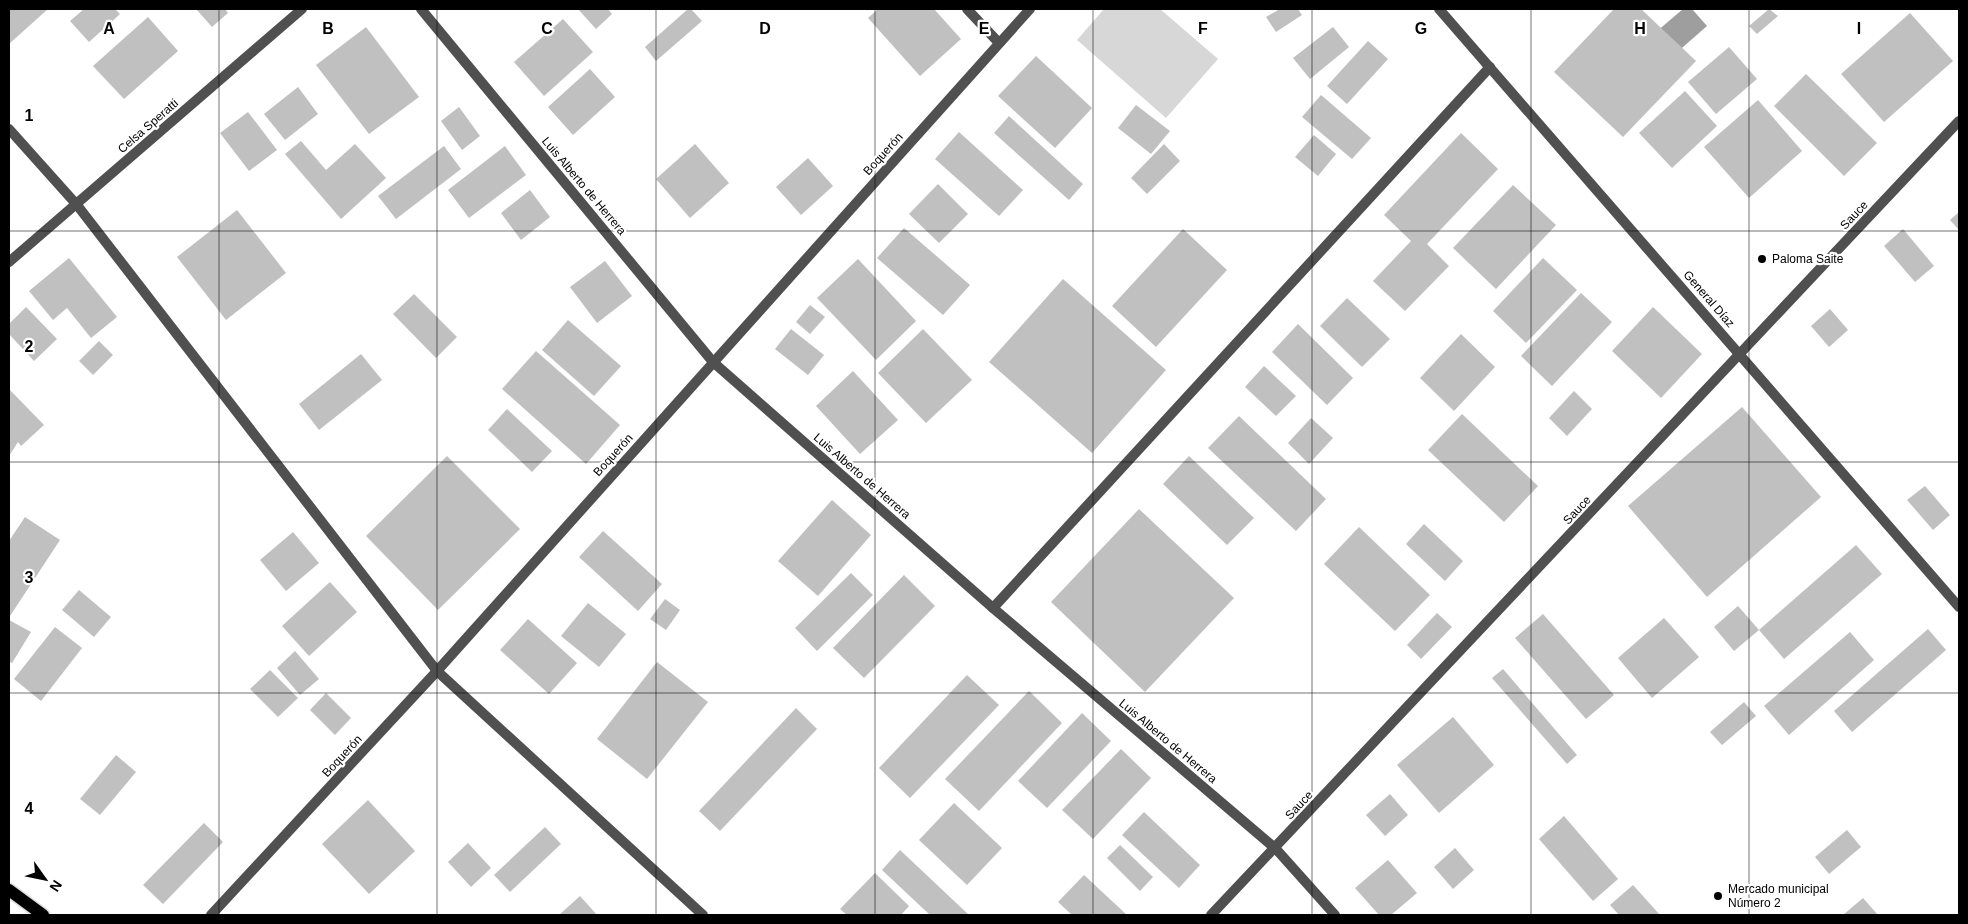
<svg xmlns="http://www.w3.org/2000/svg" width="1968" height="924" viewBox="0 0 1968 924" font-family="Arial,sans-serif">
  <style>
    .green { fill: #d7d7d7 }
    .water { fill: #9e9e9e }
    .building { fill: #c0c0c0 }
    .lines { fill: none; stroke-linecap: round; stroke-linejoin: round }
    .primary-casing { stroke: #dbdbdb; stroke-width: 15 }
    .minor { stroke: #505050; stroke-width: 10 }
    .tertiary { stroke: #505050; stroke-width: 10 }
    .primary { stroke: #000; stroke-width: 12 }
    .grid { fill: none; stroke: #000; stroke-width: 1; stroke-opacity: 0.55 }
    .poi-dot { fill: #000; stroke: #fff; stroke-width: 2 }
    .labels { text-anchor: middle; stroke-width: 4.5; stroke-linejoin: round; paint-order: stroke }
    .street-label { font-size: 12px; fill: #000; stroke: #fff }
    .poi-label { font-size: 12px; fill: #000; stroke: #fff; text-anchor: start }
    .grid-label { font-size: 16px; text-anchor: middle; font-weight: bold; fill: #000; stroke: #fff; stroke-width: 4.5; stroke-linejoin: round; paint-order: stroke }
  </style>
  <rect width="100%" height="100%" fill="#fff"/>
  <polygon class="green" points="1104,9 1160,9 1218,59 1166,118 1077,40"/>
  <polygon class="water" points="1683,9 1692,9 1707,26 1675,54 1656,32"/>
  <g class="building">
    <polygon points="9,9 48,9 9,44"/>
    <polygon points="84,9 115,9 120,14 89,42 70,21"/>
    <polygon points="196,9 225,9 228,13 212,27"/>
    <polygon points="578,9 608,9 612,14 596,29"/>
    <polygon points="688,9 691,9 702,21 656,61 645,47"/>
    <polygon points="878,9 934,9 961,39 920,76 868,18"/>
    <polygon points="1280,9 1298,9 1302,15 1276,32 1266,17"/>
    <polygon points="1614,9 1641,9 1696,61 1623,137 1554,72"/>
    <polygon points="1769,9 1778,16 1757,34 1749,26"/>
    <polygon points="1910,13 1953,61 1884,122 1841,74"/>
    <polygon points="148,17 178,51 124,99 93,66"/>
    <polygon points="563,19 593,52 544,96 514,62"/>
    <polygon points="366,27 419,97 369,134 316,65"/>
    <polygon points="1333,27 1349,47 1310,79 1293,58"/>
    <polygon points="1368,41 1388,59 1347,104 1327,86"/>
    <polygon points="1729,47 1757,79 1716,114 1688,82"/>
    <polygon points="1036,56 1092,108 1055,148 998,96"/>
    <polygon points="590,69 615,97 573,135 548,107"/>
    <polygon points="1806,74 1877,143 1844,176 1774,106"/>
    <polygon points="298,87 318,114 285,140 264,114"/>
    <polygon points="1685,91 1717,126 1672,168 1639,133"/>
    <polygon points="1321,95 1371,138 1352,159 1302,117"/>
    <polygon points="1758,100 1802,151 1749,198 1704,147"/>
    <polygon points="1136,105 1170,131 1151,154 1118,128"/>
    <polygon points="459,107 480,136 462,150 441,121"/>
    <polygon points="248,112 277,150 249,171 220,133"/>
    <polygon points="1009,116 1083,184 1069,200 994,133"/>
    <polygon points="959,132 1023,190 999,216 935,159"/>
    <polygon points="1461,133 1498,169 1427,244 1449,266 1405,311 1373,281 1411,241 1384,215"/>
    <polygon points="1314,135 1336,154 1318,176 1295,157"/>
    <polygon points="301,141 326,170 355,144 386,178 341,219 285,154"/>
    <polygon points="695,144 729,183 690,218 656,179"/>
    <polygon points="1164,144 1180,161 1147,194 1131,178"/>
    <polygon points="444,146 461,169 396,219 378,196"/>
    <polygon points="505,146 526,175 469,218 448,190"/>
    <polygon points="808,158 833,186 801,215 776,187"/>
    <polygon points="938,184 968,214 939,243 909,214"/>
    <polygon points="1513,185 1556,225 1496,289 1453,248"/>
    <polygon points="530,190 550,217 521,240 501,213"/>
    <polygon points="237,210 286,273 226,320 177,257"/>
    <polygon points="1959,212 1959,230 1950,220"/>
    <polygon points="904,228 970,285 943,315 877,258"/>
    <polygon points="1183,229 1227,270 1156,347 1112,306"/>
    <polygon points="1903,229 1934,266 1915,282 1884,246"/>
    <polygon points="69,258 117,317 91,338 67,308 53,320 29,291"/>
    <polygon points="1543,258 1577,290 1526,343 1493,311"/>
    <polygon points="858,259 916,321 876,360 817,298"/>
    <polygon points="605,261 632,296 597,323 570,287"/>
    <polygon points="1063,279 1166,370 1092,453 989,362"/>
    <polygon points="1581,293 1612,322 1552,386 1521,356"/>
    <polygon points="414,294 457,337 436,358 393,314"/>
    <polygon points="1347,298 1390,339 1362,367 1320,326"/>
    <polygon points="810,305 825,317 810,334 796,322"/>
    <polygon points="26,307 57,339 34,361 9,334 9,324"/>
    <polygon points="1653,307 1702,354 1661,398 1612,351"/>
    <polygon points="1830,309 1848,330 1829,347 1811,326"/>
    <polygon points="568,320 621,366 594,396 542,350"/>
    <polygon points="1298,324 1353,378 1327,405 1272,352"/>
    <polygon points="791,329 824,355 808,375 775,349"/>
    <polygon points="923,329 972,380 926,423 878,373"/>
    <polygon points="1461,334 1495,367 1454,411 1420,378"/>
    <polygon points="99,341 113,355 93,375 79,361"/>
    <polygon points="536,351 620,425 586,464 502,389"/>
    <polygon points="361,354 382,380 319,430 299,404"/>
    <polygon points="1264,366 1296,396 1276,416 1245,387"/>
    <polygon points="853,371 898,420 860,454 816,406"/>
    <polygon points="9,389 44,425 21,446 18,442 9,456"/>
    <polygon points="1574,391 1592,409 1567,436 1549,418"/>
    <polygon points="1742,407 1821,497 1707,597 1628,506"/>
    <polygon points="507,409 552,451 532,472 488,430"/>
    <polygon points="1462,414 1538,486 1504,522 1428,450"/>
    <polygon points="1239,416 1326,499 1296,531 1208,448"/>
    <polygon points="1311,418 1333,438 1309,464 1288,443"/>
    <polygon points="447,456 520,529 438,610 366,536"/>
    <polygon points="1189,456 1254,518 1227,545 1163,484"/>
    <polygon points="1925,486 1950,515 1933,530 1907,500"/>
    <polygon points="832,500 871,535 818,596 778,561"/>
    <polygon points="1139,509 1234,598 1145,692 1051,602"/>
    <polygon points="25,517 60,540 10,616 9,541"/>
    <polygon points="1424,524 1463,561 1445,581 1406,544"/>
    <polygon points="1359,527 1430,595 1395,631 1324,564"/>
    <polygon points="603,531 662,584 638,611 579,557"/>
    <polygon points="293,532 319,563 286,591 260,560"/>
    <polygon points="1856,545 1882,574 1784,659 1759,630"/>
    <polygon points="851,573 873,595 817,651 795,628"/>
    <polygon points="904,575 935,606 864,678 833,648"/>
    <polygon points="330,582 357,612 309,656 282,626"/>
    <polygon points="79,590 111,617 94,637 62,610"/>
    <polygon points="665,599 680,610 666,630 650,619"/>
    <polygon points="588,603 626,634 599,667 561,636"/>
    <polygon points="1738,606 1759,630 1734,651 1714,627"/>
    <polygon points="1437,613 1452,627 1421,659 1407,645"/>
    <polygon points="1543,614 1614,695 1586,719 1515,638"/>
    <polygon points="1664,618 1699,657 1652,698 1618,658"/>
    <polygon points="528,619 577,663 549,694 500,650"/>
    <polygon points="9,620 31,632 12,663 9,662"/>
    <polygon points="55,627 82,648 41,701 14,679"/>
    <polygon points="1928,629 1946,650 1852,732 1834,711"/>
    <polygon points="1850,632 1874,660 1789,735 1764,706"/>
    <polygon points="295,651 319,679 300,695 277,668"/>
    <polygon points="657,662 708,702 647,779 597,739"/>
    <polygon points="1503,669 1577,755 1567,764 1492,678"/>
    <polygon points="270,670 298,698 278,717 250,689"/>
    <polygon points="967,675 999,705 910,798 879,768"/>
    <polygon points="1029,691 1062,723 979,811 945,779"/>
    <polygon points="326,693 351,718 335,735 310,710"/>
    <polygon points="1744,702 1756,716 1722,745 1710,732"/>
    <polygon points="796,708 817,729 720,831 699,811"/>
    <polygon points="1082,713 1111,741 1047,808 1018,781"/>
    <polygon points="1453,717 1494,765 1439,813 1397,765"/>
    <polygon points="1121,749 1151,778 1093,839 1062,810"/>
    <polygon points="116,755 136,772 100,815 80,799"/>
    <polygon points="1390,794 1408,815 1385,836 1366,815"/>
    <polygon points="368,800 415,851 369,894 322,844"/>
    <polygon points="954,803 1002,848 967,885 919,840"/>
    <polygon points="1144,812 1200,865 1179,888 1122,835"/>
    <polygon points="1564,816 1618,879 1593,901 1539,839"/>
    <polygon points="204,823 223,842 163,904 143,885"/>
    <polygon points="545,827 561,844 510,892 494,875"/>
    <polygon points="1847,830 1861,847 1829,874 1815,857"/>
    <polygon points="468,843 491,868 471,887 448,862"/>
    <polygon points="1120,845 1153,877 1140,891 1107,858"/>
    <polygon points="1455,848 1474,870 1453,889 1434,867"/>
    <polygon points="900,850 969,915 930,915 882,870"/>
    <polygon points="1388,860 1417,893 1391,915 1379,915 1355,888"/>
    <polygon points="875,873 909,906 901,915 847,915 840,909"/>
    <polygon points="1084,875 1127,915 1072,915 1058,902"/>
    <polygon points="1633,885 1660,915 1619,915 1610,905"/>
    <polygon points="580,896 597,915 559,915"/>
    <polygon points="1863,898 1878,915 1843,915"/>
  </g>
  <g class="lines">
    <g class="primary-casing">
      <polyline id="primary" points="9,890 43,915"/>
    </g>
    <g class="minor">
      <polyline points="421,9 713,362 993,608 1276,849 1335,915"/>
      <polyline points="967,9 999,43"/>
      <polyline points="1439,9 1959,607"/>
      <polyline points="9,129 77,205 437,671 703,915"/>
      <polyline points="9,262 302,9"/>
      <polyline points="993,608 1490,67"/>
      <polyline points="211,915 437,671 1030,9"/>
    </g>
    <polyline class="tertiary" points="1211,915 1959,121"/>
    <use href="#primary" class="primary"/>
  </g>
  <path class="grid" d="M219,9v906M437,9v906M656,9v906M875,9v906M1093,9v906M1312,9v906M1531,9v906M1749,9v906M9,231h1950M9,462h1950M9,693h1950"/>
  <g class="poi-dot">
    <circle cx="1762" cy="259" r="5"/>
    <circle cx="1718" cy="896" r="5"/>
  </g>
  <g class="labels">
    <g class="street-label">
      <text transform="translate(148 126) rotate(-41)" y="4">Celsa Speratti</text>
      <text transform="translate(883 154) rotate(-48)" y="4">Boquerón</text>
      <text transform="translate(584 186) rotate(50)" y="4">Luis Alberto de Herrera</text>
      <text transform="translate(1854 215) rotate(-47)" y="4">Sauce</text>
      <text transform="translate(1709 299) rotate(49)" y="4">General Díaz</text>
      <text transform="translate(613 455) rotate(-48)" y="4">Boquerón</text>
      <text transform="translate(862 476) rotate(41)" y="4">Luis Alberto de Herrera</text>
      <text transform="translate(1577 510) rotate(-47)" y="4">Sauce</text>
      <text transform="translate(1168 741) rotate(40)" y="4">Luis Alberto de Herrera</text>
      <text transform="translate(342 756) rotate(-47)" y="4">Boquerón</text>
      <text transform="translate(1299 805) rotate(-47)" y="4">Sauce</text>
    </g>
    <g class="poi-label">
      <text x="1772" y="263">Paloma Saite</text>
      <text x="1728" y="893">Mercado municipal<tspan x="1728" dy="14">Número 2</tspan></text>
    </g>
  </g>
  <g class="grid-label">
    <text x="109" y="34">A</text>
    <text x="328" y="34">B</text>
    <text x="547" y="34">C</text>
    <text x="765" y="34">D</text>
    <text x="984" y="34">E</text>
    <text x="1203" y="34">F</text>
    <text x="1421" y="34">G</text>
    <text x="1640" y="34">H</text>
    <text x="1859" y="34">I</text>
    <text x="29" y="121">1</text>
    <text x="29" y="352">2</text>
    <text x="29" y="583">3</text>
    <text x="29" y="814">4</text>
  </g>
  <rect width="1968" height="924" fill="none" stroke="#000000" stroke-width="20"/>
  <g transform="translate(45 879) rotate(123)" stroke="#ffffff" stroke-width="4" paint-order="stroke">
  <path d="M0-4L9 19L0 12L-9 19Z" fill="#000000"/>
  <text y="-8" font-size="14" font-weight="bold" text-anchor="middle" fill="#000000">N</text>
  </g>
</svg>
